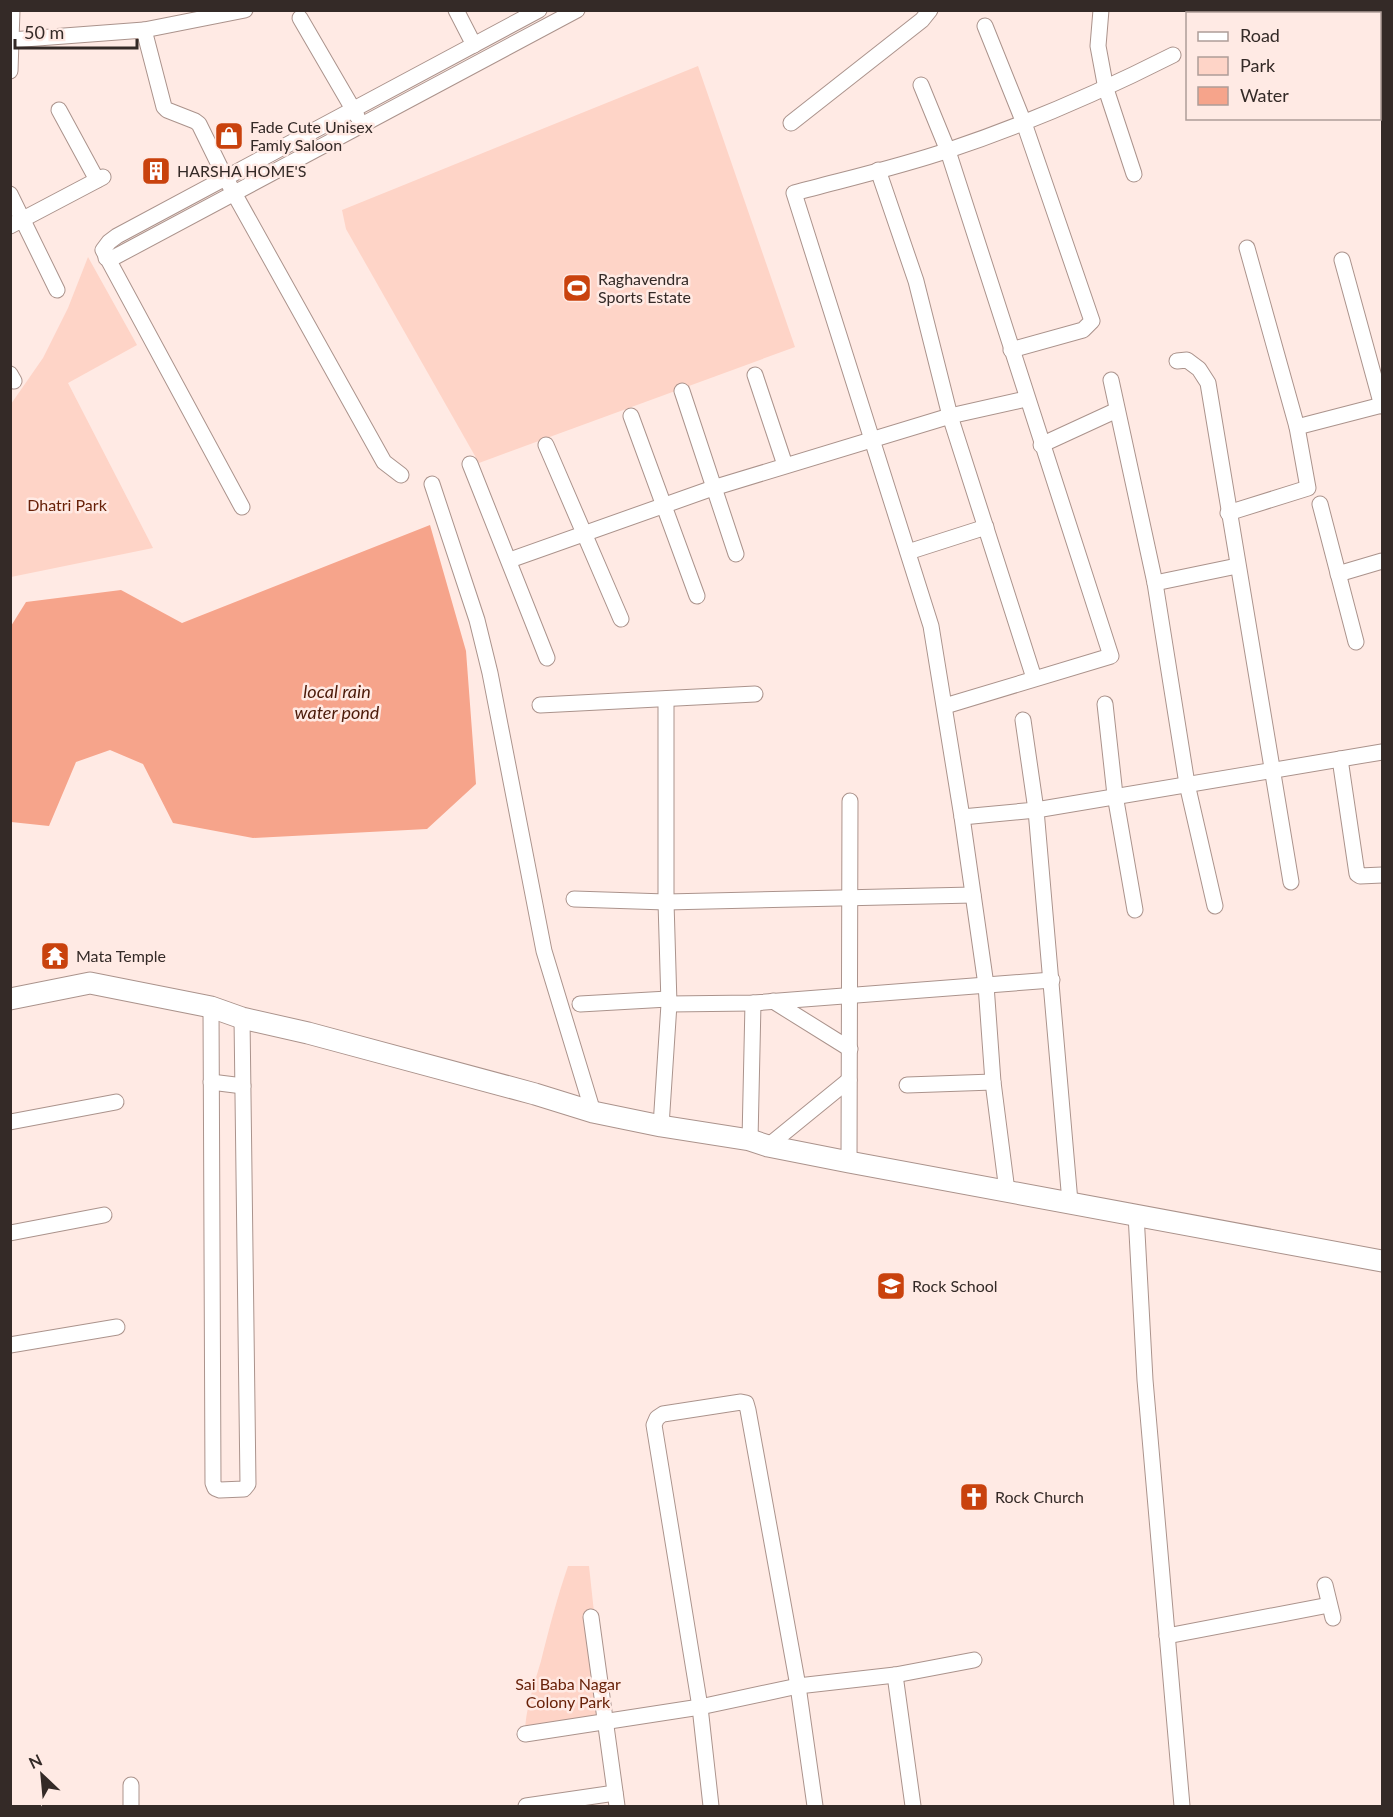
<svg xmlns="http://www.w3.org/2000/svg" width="1393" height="1817" viewBox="0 0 1393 1817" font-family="Lato,sans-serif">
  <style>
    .green { fill: #fed4c7 }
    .water { fill: #f6a48b }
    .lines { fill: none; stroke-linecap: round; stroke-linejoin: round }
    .street-casing { stroke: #ab938c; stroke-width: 17 }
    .secondary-casing { stroke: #ab938c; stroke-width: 23 }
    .street { stroke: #fff; stroke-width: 15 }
    .secondary { stroke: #fff; stroke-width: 21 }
    .labels { text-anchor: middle; stroke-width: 5; stroke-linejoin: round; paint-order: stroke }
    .poi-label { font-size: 16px; fill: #342a27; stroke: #ffeae4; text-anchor: start }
    .park-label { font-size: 16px; fill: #682108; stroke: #ffeae4 }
    .water-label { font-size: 18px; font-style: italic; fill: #4c1a09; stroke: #ffeae4 }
  </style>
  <rect width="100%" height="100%" fill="#ffeae4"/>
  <g class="green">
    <polygon points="698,66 795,347 479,463 346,229 342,210"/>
    <polygon points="88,257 137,345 68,383 153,548 11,577 11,404 43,358 68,308"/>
    <path d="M568,1566h21l17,157 -81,11c0,-24 9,-49 16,-73 8,-32 16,-63 27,-95z"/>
  </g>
  <polygon class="water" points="430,525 466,651 476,784 427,829 253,838 173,823 143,764 110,750 76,762 49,826 11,822 11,626 26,602 121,590 182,623"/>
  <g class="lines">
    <g class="street-casing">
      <g id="street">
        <polyline points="456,10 474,45"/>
        <polyline points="1101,10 1098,46 1106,89 1134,174"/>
        <polyline points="300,18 357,116"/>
        <polyline points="985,26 1024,123 1092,321 1083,330 1011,350"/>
        <polyline points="144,30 245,10"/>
        <polyline points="11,40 144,30 164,107 167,110 195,121 199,124 225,177 384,462 401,475"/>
        <polyline points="10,71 12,10"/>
        <polyline points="921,85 948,151 1111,656 945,706"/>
        <polyline points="59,110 97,180"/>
        <polyline points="791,123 922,20 930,10"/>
        <polyline points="878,170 916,281 950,416 1034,678"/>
        <polyline points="10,194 57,290"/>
        <polyline points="10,226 103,177"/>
        <polyline points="106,258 111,259 577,10"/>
        <polyline points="1342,260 1382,406"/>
        <polyline points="1177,361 1187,360 1199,369 1208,383 1291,882"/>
        <polyline points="10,374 14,381"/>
        <polyline points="755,375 785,465"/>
        <polyline points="1111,380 1155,583 1187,784 1215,906"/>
        <polyline points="682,391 736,554"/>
        <polyline points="631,416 697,596"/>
        <polyline points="1297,427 1382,405"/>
        <polyline points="546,445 621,619"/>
        <polyline points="1041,445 1117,410"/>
        <polyline points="470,464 547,658"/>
        <polyline points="432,484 477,620 490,673 544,951 593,1112"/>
        <polyline points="1320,504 1356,642"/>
        <polyline points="242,507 103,250 109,242 117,236 539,10"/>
        <polyline points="1228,513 1308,488 1297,427 1247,248"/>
        <polyline points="908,552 986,527"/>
        <polyline points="510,560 713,488 950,416 1026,399"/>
        <polyline points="1338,574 1382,561"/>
        <polyline points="1155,583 1237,566"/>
        <polyline points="1105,704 1115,795 1135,910"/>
        <polyline points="540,705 755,694"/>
        <polyline points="1340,759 1357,874 1360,876 1382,875"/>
        <polyline points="962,817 1036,810 1023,720"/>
        <polyline points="574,899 666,902 973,895"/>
        <polyline points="773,1001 850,1049"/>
        <polyline points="580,1004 668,999"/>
        <polyline points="669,1004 753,1003 1052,980"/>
        <polyline points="211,1007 213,1483 215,1488 220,1490 244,1489 248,1484 242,1018"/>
        <polyline points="211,1082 243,1086"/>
        <polyline points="907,1085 993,1082"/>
        <polyline points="10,1122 116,1102"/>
        <polyline points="661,1126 669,1004 666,902 666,699"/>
        <polyline points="750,1140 753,1003"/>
        <polyline points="768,1146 849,1080"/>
        <polyline points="849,1162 850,801"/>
        <path d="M1007,1191l-14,-109 -7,-97 -24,-168 -31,-191 -137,-433c52,-14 105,-26 155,-43 78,-26 151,-58 224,-95"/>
        <polyline points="1070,1202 1036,810 1382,752"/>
        <polyline points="1136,1214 1145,1380 1182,1806"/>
        <polyline points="10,1233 104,1215"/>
        <polyline points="10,1345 117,1327"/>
        <polyline points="1325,1585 1333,1618"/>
        <polyline points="591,1617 617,1806"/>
        <polyline points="1167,1636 1329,1605"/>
        <polyline points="895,1675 913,1806"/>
        <polyline points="525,1734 700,1707 798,1686 895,1675 974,1660"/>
        <polyline points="131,1806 131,1785"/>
        <polyline points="526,1806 615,1793"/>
        <polyline points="711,1806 700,1707 654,1425 657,1418 663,1414 741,1402 746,1403 748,1410 798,1686 815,1806"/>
      </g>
    </g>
    <g class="secondary-casing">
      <polyline id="secondary" points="10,999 90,983 211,1007 242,1018 308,1033 535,1094 593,1112 661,1126 750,1140 768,1146 849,1162 1382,1261"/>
    </g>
    <use href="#street" class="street"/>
    <use href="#secondary" class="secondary"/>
  </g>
  <defs>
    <g id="shop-square" transform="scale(1.5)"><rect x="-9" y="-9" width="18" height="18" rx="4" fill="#c9420d" stroke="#ffeae4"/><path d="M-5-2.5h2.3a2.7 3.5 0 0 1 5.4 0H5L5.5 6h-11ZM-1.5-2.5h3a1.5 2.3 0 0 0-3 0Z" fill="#fff"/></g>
    <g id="building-square" transform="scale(1.5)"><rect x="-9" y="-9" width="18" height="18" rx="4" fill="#c9420d" stroke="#ffeae4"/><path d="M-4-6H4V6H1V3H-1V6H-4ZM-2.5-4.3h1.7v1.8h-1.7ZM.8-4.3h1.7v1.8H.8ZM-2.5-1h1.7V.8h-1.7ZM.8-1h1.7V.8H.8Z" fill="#fff"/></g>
    <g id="stadium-square" transform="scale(1.5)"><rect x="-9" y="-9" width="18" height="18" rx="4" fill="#c9420d" stroke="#ffeae4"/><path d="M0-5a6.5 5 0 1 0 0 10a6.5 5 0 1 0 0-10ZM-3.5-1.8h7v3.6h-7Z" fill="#fff"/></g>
    <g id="temple-square" transform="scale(1.5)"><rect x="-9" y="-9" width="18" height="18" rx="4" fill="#c9420d" stroke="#ffeae4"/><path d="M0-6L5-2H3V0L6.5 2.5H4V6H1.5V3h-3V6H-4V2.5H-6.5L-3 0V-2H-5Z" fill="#fff"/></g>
    <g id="school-square" transform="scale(1.5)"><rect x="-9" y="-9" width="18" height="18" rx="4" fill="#c9420d" stroke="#ffeae4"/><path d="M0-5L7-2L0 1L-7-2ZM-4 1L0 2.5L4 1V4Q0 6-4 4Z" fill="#fff"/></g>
    <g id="church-square" transform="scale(1.5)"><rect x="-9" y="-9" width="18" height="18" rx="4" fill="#c9420d" stroke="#ffeae4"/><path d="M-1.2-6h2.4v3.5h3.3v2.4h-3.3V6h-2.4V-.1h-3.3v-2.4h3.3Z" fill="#fff"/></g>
  </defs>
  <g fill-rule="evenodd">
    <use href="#shop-square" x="229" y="136"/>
    <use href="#building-square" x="156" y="171"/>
    <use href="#stadium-square" x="577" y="288"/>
    <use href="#temple-square" x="55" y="956"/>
    <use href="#school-square" x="891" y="1286"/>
    <use href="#church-square" x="974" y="1497"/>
  </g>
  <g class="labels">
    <g class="poi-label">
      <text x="250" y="133">Fade Cute Unisex<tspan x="250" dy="18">Famly Saloon</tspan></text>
      <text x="177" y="177">HARSHA HOME'S</text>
      <text x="598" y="285">Raghavendra<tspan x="598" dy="18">Sports Estate</tspan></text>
      <text x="76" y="962">Mata Temple</text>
      <text x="912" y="1292">Rock School</text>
      <text x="995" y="1503">Rock Church</text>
    </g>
    <g class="park-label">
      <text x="67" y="511">Dhatri Park</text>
      <text x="568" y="1690">Sai Baba Nagar<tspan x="568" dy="18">Colony Park</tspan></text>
    </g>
    <g class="water-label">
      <text x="337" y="698">local rain<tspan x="337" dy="21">water pond</tspan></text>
    </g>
  </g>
  <rect width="1393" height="1817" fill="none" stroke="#342a27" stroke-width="24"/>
  <rect x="1186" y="12" width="195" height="108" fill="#ffeae4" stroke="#ae9d98" stroke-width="1.5"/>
  <rect x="1198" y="32" width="30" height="9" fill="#ffffff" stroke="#ae9d98" stroke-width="1.5"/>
  <text x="1240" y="42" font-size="18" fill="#342a27">Road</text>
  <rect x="1198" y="57" width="30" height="18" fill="#fed4c7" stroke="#ae9d98" stroke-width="1.5"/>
  <text x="1240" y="72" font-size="18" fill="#342a27">Park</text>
  <rect x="1198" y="87" width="30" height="18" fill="#f6a48b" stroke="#ae9d98" stroke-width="1.5"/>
  <text x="1240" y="102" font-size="18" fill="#342a27">Water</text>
  <g transform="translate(42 1775) rotate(334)" stroke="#ffeae4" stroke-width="4.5" paint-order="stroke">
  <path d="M0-4.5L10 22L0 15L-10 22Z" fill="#342a27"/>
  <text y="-9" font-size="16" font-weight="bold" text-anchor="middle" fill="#342a27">N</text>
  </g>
  <path d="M15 39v9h122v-9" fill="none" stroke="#342a27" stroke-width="3"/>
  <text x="24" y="39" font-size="18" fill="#342a27" stroke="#ffeae4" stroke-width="4.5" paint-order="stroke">50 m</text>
</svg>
